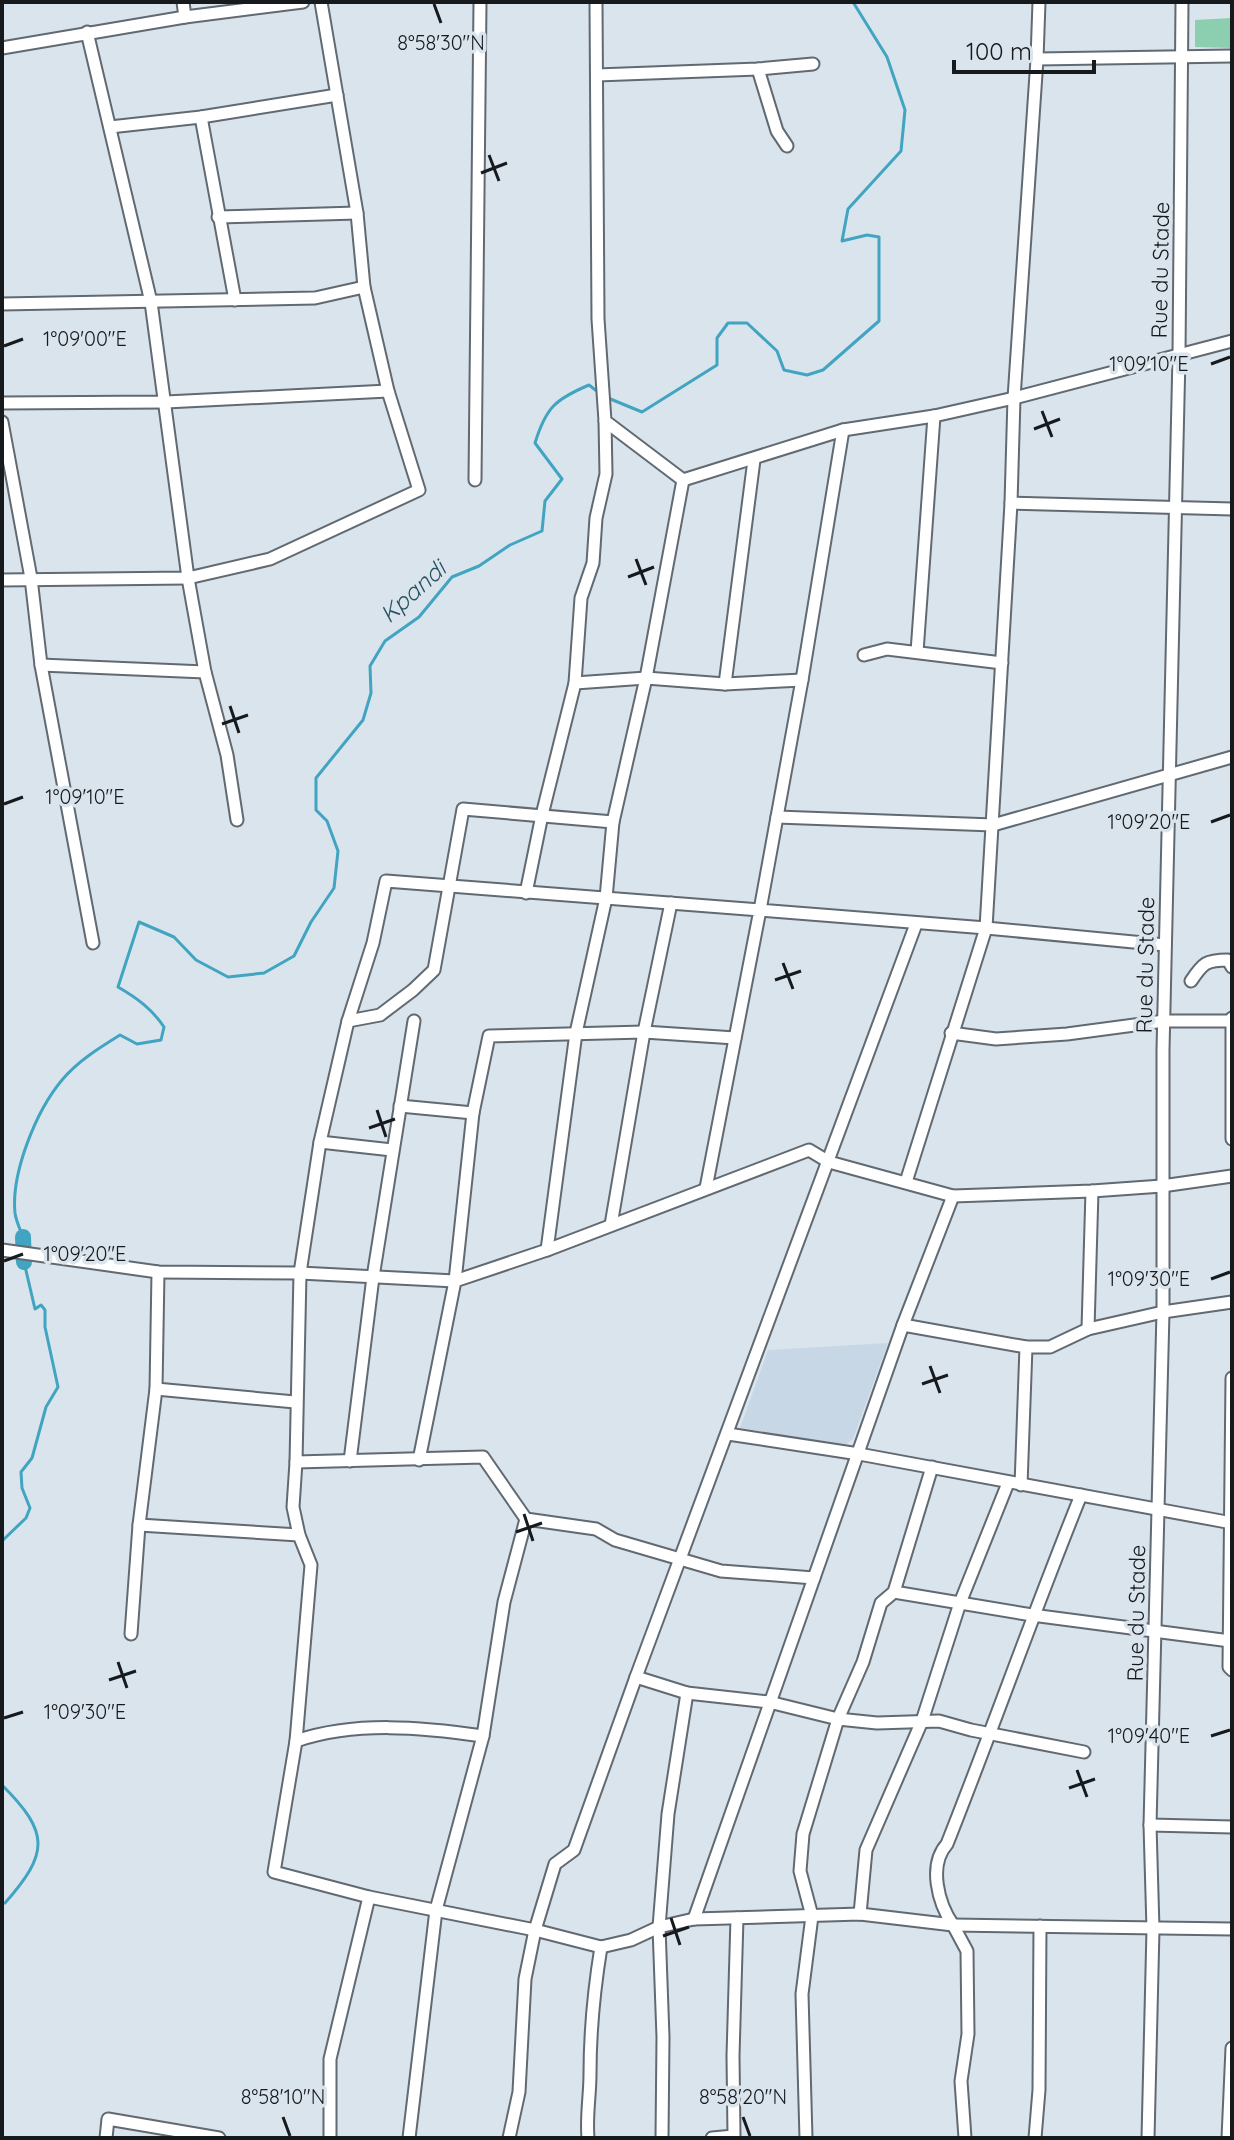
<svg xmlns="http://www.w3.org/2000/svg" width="1234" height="2140" viewBox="0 0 1234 2140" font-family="Quicksand,sans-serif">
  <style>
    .built { fill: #c8d7e5 }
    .green { fill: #8cceb0 }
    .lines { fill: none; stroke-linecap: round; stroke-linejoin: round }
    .stream { stroke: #41a4c1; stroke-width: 3 }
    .river { stroke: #41a4c1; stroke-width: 16 }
    .minor-casing { stroke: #616971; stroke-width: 15 }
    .minor { stroke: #fff; stroke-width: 11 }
    .ticks { fill: none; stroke: #171a1d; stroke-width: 3 }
    .labels { text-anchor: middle; stroke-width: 7; stroke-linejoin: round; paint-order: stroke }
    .street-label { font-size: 22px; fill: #171a1d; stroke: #dae4ed }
    .water-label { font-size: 24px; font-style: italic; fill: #295361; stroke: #dae4ed }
    .ticks-label { font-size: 20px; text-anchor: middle; fill: #171a1d; stroke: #dae4ed; stroke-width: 7; stroke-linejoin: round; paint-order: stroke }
  </style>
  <rect width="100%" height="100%" fill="#dae4ed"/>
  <polygon class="built" points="888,1343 853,1439 844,1446 740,1428 768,1350"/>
  <polygon class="green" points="1232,18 1232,48 1195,47 1195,20"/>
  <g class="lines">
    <g class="stream">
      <polyline points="608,398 642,412 717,365 717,338 728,323 747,323 777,351 784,370 807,375 823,370 879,321 879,237 867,235 842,241 848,209 901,151 905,110 887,57 853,2"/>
      <path d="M23,1237c-3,-8 -7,-16 -8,-24 -4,-40 21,-102 47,-133 16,-19 37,-32 58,-45l17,9 24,-4 3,-13c-12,-18 -27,-29 -46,-40l21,-65 35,15 22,23 32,17 36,-4 30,-17 17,-34 23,-34 4,-37 -11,-30 -11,-11v-32l47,-58 8,-27 -1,-27 15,-25 34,-24 33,-40 27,-11 31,-21 32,-14 3,-30 17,-22 -27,-36c11,-36 21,-44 54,-58l9,7"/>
      <polyline points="2,1541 26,1518 30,1508 22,1488 21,1472 32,1458 46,1407 58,1387 45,1327 45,1310 41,1305 35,1309 24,1262"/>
      <path d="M2,1785c48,48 47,68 3,118h-3"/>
    </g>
    <polyline class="river" points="23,1237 24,1262"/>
    <g class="minor-casing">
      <g id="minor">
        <polyline points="183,2 185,17"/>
        <polyline points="596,2 598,319 605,421 683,480"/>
        <polyline points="87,32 151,302 188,578 205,672 227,755 237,820"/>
        <polyline points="2,48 185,17 303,2"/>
        <polyline points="1037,59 1039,2"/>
        <polyline points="758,69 777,131 787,146"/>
        <polyline points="597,75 758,69 813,64"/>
        <polyline points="201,117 235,300"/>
        <polyline points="110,127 201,117 337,95"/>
        <polyline points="218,217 357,213"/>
        <polyline points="2,304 315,298 364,287"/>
        <polyline points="2,403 166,402 388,391"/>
        <polyline points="2,422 31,578 41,665 93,943"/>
        <polyline points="843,430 802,680 760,910 986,928 1165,945"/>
        <polyline points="475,480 480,2"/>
        <polyline points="683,480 843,430 934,416 1014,398 1232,341"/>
        <polyline points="1011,503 1232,509"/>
        <polyline points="2,580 188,578 270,559 419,490 388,391 364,287 357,213 321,2"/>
        <polyline points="917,652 934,416"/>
        <polyline points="864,655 887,649 1002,663"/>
        <polyline points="41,665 205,672"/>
        <polyline points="575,683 646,678 725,684 802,680"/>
        <polyline points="725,684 754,460"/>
        <polyline points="777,817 993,825 1232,757"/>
        <polyline points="526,893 542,815 575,683 581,598 593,563 596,518 606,474 605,421"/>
        <path d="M1191,981c12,-18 15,-21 37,-21l4,7"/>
        <polyline points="1232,1018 1232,1139"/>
        <polyline points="348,1021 380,1015 413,990 434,970 463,809 613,822"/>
        <polyline points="951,1033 996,1039 1067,1034 1164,1021 1232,1021"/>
        <polyline points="400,1106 473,1113"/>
        <polyline points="320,1142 392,1150"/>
        <polyline points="906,1182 986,928 1011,503 1014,398 1037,59 1232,56"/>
        <polyline points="706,1188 760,910 386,881 373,943 348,1021 320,1142 300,1273 296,1462 483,1457 526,1519 596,1529 615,1540 721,1571 814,1578"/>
        <polyline points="611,1225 644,1032 671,903"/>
        <polyline points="2,1250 158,1272 300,1273 455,1281 473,1113 489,1036 644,1032 735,1038"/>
        <polyline points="547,1250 576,1033 606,898 613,822 646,678 683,480"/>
        <polyline points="903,1325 1026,1347 1050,1347 1088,1329 1163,1312 1232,1302"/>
        <polyline points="1088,1329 1092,1191"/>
        <polyline points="1232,1378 1229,1667 1232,1670"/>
        <polyline points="156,1389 295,1402"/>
        <polyline points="728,1434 859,1454 1232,1523"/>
        <polyline points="419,1460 455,1281 547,1250 809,1150 829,1162 953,1196 1092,1191 1162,1186 1232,1176"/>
        <polyline points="350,1461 373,1277 414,1021"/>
        <path d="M296,1462l-3,45 6,28 12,30 -15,176 -22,131 95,25 166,33 66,17 30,-7 28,-13 35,-8 166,-5 93,11c-15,-22 -25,-60 -6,-81 46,-116 87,-233 134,-349"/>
        <polyline points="1021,1485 1026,1347"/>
        <polyline points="139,1525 299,1535"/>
        <polyline points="894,1592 1032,1615 1230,1641"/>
        <polyline points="131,1634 139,1525 156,1389 158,1272"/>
        <polyline points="636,1677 916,924"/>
        <path d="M296,1741c59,-20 126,-14 187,-5"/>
        <polyline points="1150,1825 1232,1827"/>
        <polyline points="860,1914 866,1850 922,1721 960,1603 1008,1483"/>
        <polyline points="694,1919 903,1325 953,1196"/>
        <polyline points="953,1925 1232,1929"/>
        <polyline points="953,1925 967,1951 968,2034 961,2081 965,2138"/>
        <polyline points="106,2138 108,2119 219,2138"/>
        <polyline points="330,2138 330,2059 369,1897"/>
        <polyline points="409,2138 436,1910 483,1736 504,1602 526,1519"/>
        <polyline points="509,2138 519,2092 525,1979 535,1930 555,1864 574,1850 636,1677 687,1693 769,1702 838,1719 877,1723 939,1721 971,1730 1084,1752"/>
        <path d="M588,2138c-2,-22 2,-42 2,-64 0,-43 4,-84 11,-127"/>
        <polyline points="662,2138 663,2037 659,1927 668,1814 687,1693"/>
        <polyline points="712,2138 734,2136 733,2056 737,1918"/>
        <polyline points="806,2138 802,1994 812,1916 800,1871 803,1834 838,1719 863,1662 881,1603 894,1592 932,1467"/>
        <polyline points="1035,2138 1039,2090 1040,1926"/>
        <polyline points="1148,2138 1153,1929 1150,1825 1163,1312 1163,1050 1179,356 1182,2"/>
        <polyline points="1228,2138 1232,2048"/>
      </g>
    </g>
    <use href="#minor" class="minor"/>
  </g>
  <path class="ticks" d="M434,4l7,19M489,155l10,26M481,173l26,-10M4,346l19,-7M1211,364l19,-7M1042,411l10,26M1034,429l26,-10M636,559l10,26M628,577l26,-10M230,706l9,27M222,724l26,-9M4,804l19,-7M1211,822l19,-7M783,963l10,26M775,980l26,-9M377,1110l9,27M369,1128l26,-9M4,1261l19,-7M1211,1279l19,-7M930,1366l10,27M922,1384l26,-9M524,1514l9,27M516,1532l26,-9M118,1662l9,26M109,1680l27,-9M4,1718l19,-6M1211,1736l19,-6M1077,1770l10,27M1069,1788l26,-9M671,1918l9,27M663,1936l26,-9M283,2117l7,19M743,2117l7,19"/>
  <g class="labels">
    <g class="street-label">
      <text transform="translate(1160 270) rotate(-89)" y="8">Rue du Stade</text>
      <text transform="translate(1145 965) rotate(-89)" y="8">Rue du Stade</text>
      <text transform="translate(1136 1613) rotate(-89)" y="8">Rue du Stade</text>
    </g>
    <g class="water-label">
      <text transform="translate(413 592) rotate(-42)" y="8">Kpandi</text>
    </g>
  </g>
  <g class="ticks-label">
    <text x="441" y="50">8°58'30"N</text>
    <text x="85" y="346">1°09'00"E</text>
    <text x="1149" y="371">1°09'10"E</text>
    <text x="85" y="804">1°09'10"E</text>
    <text x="1149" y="829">1°09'20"E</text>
    <text x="85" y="1261">1°09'20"E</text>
    <text x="1149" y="1286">1°09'30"E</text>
    <text x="85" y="1719">1°09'30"E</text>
    <text x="1149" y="1743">1°09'40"E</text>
    <text x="283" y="2104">8°58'10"N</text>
    <text x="743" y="2104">8°58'20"N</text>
  </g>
  <rect width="1234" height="2140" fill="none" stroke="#171a1d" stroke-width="8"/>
  <path d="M954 60v12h140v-12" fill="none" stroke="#171a1d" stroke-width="4"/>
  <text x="966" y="60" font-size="24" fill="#171a1d" stroke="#dae4ed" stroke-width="6" paint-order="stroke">100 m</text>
</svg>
